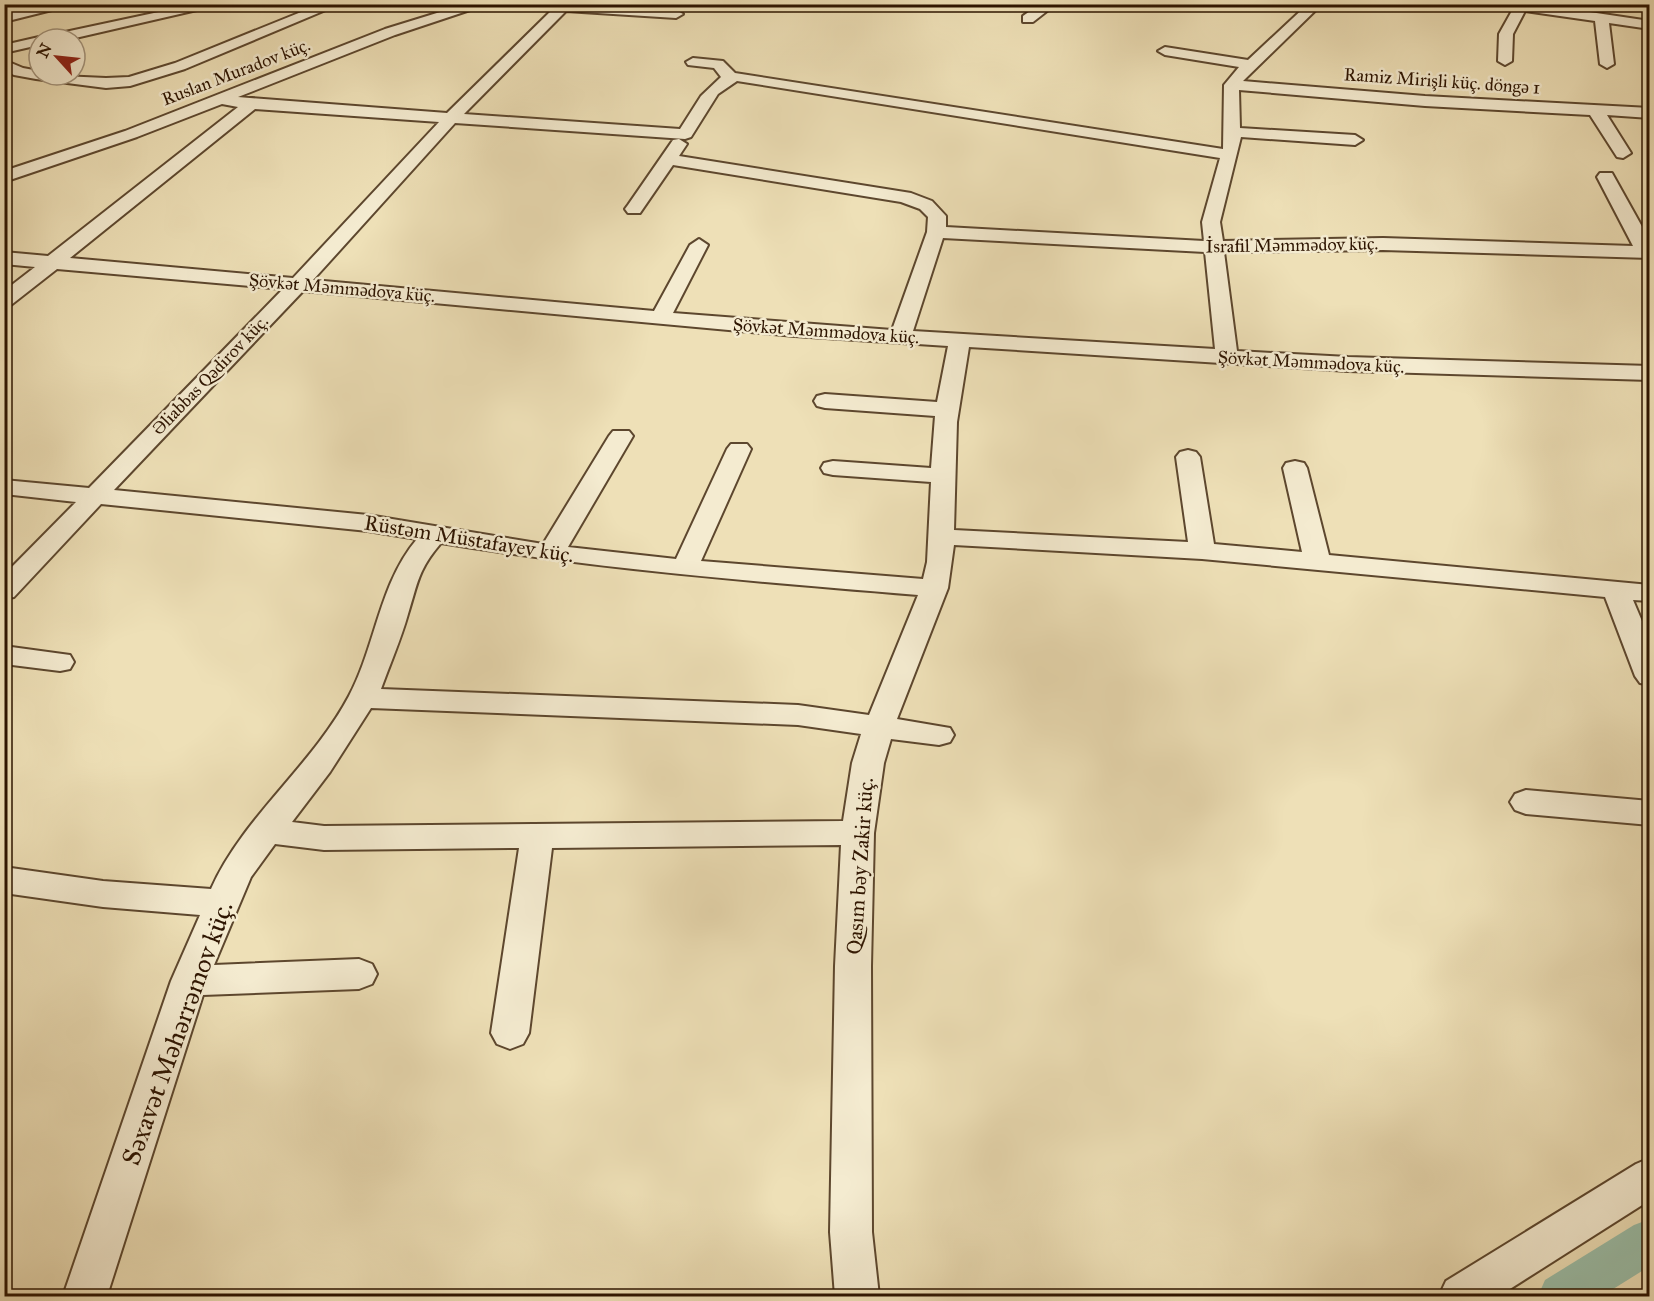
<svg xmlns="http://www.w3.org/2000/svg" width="1654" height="1301" viewBox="0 0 1654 1301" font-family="'IM FELL Great Primer',serif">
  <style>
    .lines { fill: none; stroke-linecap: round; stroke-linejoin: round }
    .canal { fill: #9bbea8; fill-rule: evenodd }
    .street-casing { stroke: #5d472e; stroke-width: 4 }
    .street { fill: #f4ebd0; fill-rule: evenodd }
    .labels { text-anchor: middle; stroke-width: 5; stroke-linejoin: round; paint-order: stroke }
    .far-street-label { font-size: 18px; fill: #2d1400; stroke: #f4ebd0 }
    .street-label { font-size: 21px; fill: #2d1400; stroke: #f4ebd0 }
    .near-street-label { font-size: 26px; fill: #2d1400; stroke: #f4ebd0 }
  </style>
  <rect width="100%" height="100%" fill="#eee0b7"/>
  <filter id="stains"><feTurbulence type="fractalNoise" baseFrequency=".00333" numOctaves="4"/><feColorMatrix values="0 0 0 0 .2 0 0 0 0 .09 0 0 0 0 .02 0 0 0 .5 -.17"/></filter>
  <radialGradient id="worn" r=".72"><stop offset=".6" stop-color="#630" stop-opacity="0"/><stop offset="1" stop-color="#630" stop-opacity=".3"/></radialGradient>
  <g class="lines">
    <polygon class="canal" points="1650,1219 1650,1266 1602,1296 1538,1296 1545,1280 1634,1225"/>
    <g class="street-casing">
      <g id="street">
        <polygon points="49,4 76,4 4,22 4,14"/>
        <polygon points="196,4 223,4 71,39 39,39 39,45 4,53 4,45 39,37 44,39 51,35"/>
        <polygon points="321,4 340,4 185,69 130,86 106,88 36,79 14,75 4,70 4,60 23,68 39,71 39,75 106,78 129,77 175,63"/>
        <path d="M466,4h22l-93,31 -157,62 209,16 108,-106 -1,-3 122,6 7,4 -7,4 -110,-7 -102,103 216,15 21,-33 20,-19 -7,-9 -26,-3 -2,-3 7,-4 30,3 12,12 488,76 1,-64 15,-18 -74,-12 -7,-4 7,-4 83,13 60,-56h14l-79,77 182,15 225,12v10l-43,-3 24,38 -8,5 -6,-1 -27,-42 -165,-9 -186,-16 1,38 115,7 8,5 -8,5 -114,-8 -21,85 3,19 160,-3 250,8 -36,-69 3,-4h12l38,68v17l-267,-8 -159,2 13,99 111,6 302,9v14l-302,-9 -379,-24 -12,75 -3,108 234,12 -12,-85 4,-5 8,-2 8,2 4,5 14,87 88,8 -19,-84 3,-5 9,-2 9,2 3,5 22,87 321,30v16l-17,-1 17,40v45l-10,-2 -5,-7 -30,-79 -403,-38 -248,-14 -6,43 -51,131 53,9 4,7 -4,7 -11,3 -48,-6 -7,24 -10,70 -3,133 1,266 7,64h-44l-5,-64 5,-266 6,-121 -289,3 -23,185 -6,11 -13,5 -13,-5 -6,-11 28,-185 -195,2 -49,-6 -24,33 -37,88 145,-6 13,5 5,10 -5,10 -13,5 -156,6 -96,301h-44l108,-315 29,-66 -97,-8 -99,-14v-26l99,14 108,8c32,-72 101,-123 138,-193 27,-51 30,-112 68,-157l-49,-8 -267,-27 -87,93 -10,2v-24l72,-73 -72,-8v-14l85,8 194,-199 -226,-20 -46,36 -7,2v-16l31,-24 -31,-3v-12l44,4 190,-149 -16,-3 -85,33 -133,45v-11l121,-40 260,-102zM737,81l483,77 -18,64 2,19 -258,-14v-11l-14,-15 -21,-8 -232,-37 8,-12 -8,-5 -6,1 -45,65 -3,4 3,4h12l33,-48 228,37 19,7 8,8 -1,15 -35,98 -219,-17 35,-68 -9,-6 -9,6 -36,66 -341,-31 142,-157 230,16 6,-2 27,-43zM255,109l184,13 -146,156 -223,-20zM943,238l262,14 10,97 -302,-18zM303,291l492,45 153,10 -11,56 -112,-8 -8,2 -3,5 3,5 8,2 110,8 -4,52 -98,-7 -9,2 -3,5 3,5 9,2 98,7 -4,80 -4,17 -222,-18 50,-112 -4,-5h-16l-4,5 -51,110 -108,-12 65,-111 -4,-5h-16l-4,5 -66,108 -175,-29 -254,-25zM441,543c158,26 317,39 477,52l-49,120 -71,-10 -417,-16c9,-25 20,-50 27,-75 10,-32 10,-44 33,-71zM371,708l427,17 63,9 -9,29 -9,58 -519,5 -32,-4 38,-50z"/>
        <polygon points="1040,4 1056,4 1033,22 1023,22 1023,16"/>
        <polygon points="1499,4 1536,4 1650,21 1650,29 1609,23 1614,64 1607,68 1600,64 1595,21 1525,11 1513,34 1512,61 1505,65 1498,61 1499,34 1513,9"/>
        <polygon points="4,646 70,655 74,662 70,669 60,671 4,664"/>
        <polygon points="1526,790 1650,801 1650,825 1526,814 1515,810 1510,802 1515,794"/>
        <polygon points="1650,1158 1650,1200 1499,1296 1439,1296 1446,1281 1636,1164"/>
      </g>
    </g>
    <use href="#street" class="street"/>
  </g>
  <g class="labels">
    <g class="far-street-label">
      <text transform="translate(236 72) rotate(-21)" y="6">Ruslan Muradov küç.</text>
      <text transform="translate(1442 81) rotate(4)" y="6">Ramiz Mirişli küç. döngə 1</text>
      <text transform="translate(1292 245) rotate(-1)" y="6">İsrafil Məmmədov küç.</text>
      <text transform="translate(342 288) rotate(5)" y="6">Şövkət Məmmədova küç.</text>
      <text transform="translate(826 331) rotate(4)" y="6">Şövkət Məmmədova küç.</text>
      <text transform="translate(1311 362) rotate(3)" y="6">Şövkət Məmmədova küç.</text>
      <text transform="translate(210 375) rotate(-46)" y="6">Əliabbas Qədirov küç.</text>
    </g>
    <g class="street-label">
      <text transform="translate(469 539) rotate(9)" y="7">Rüstəm Müstafayev küç.</text>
      <text transform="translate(860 866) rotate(-86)" y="7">Qasım bəy Zakir küç.</text>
    </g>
    <g class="near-street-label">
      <text transform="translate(177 1033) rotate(-70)" y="9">Səxavət Məhərrəmov küç.</text>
    </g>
  </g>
  <rect width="1654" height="1301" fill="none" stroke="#eee0b7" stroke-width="24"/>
  <rect x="6" y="6" width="1642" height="1289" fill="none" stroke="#2d1400" stroke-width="3"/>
  <rect x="12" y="12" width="1630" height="1277" fill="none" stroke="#2d1400" stroke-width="1.5"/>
  <g transform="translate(57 57) rotate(297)"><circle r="28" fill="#f4ebd0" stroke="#a4957d" stroke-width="1.5"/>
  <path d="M0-4.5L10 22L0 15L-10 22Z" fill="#8f2418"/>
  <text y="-9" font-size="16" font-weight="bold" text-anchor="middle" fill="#2d1400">N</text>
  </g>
  <rect width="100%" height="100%" filter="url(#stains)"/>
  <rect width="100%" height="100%" fill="url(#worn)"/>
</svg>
